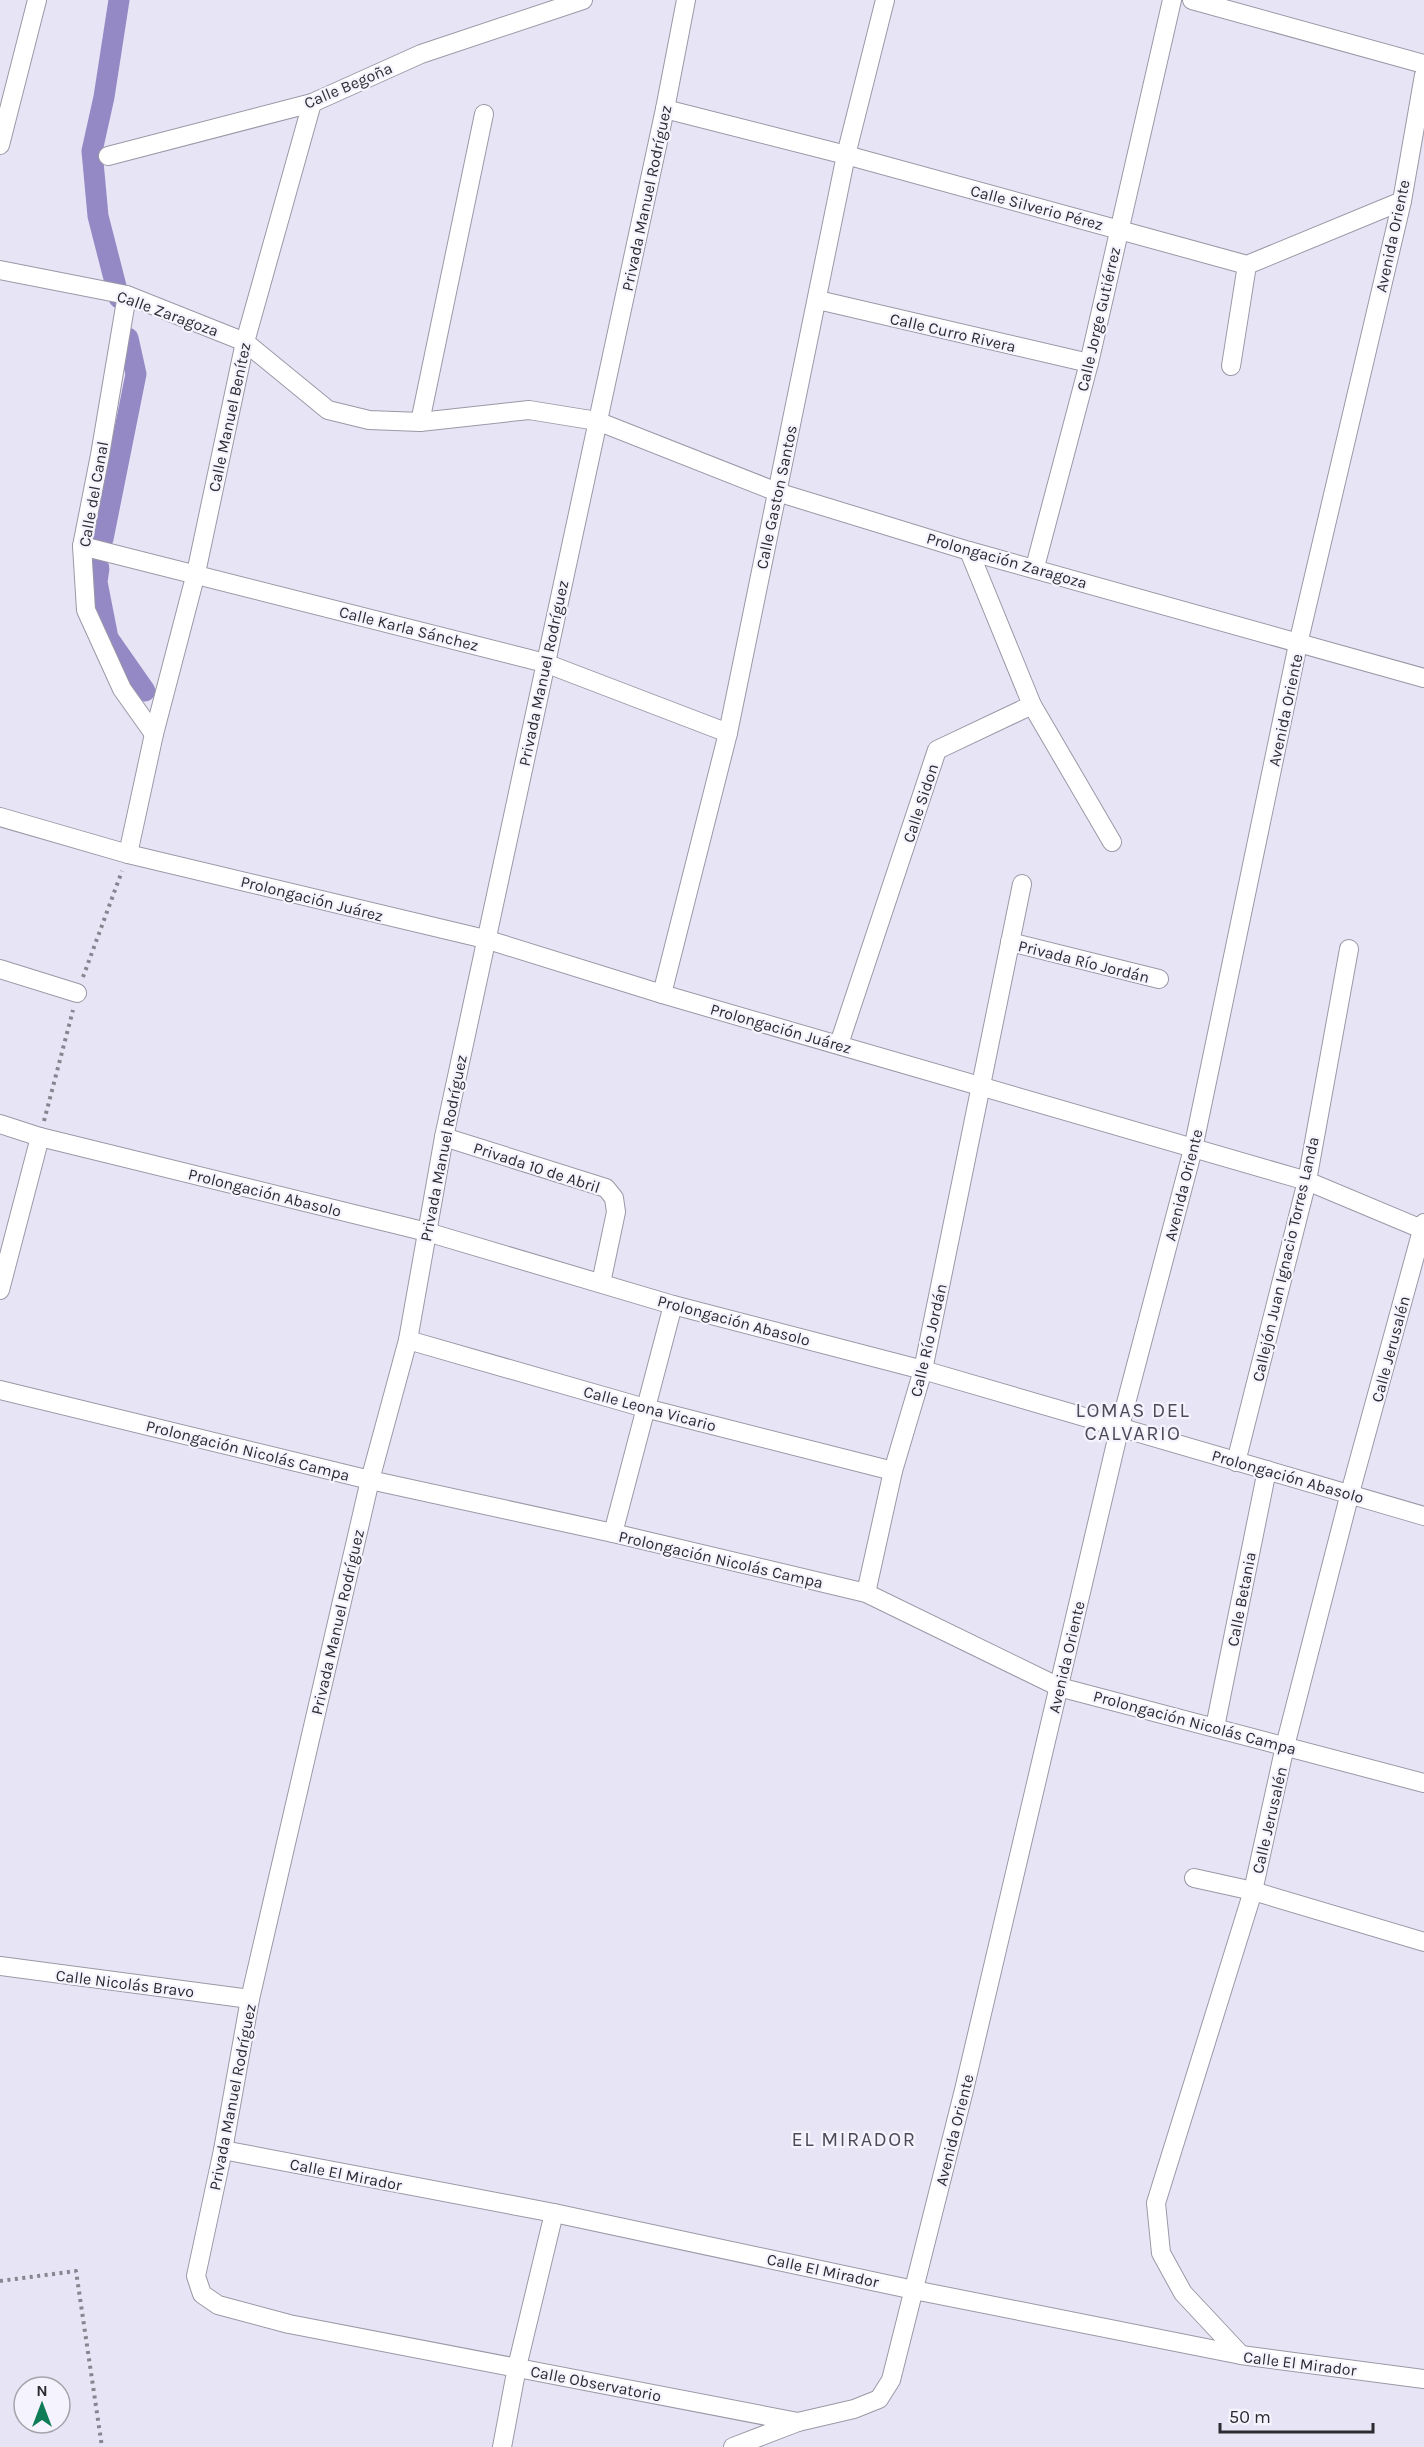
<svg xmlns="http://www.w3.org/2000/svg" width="1424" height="2447" viewBox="0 0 1424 2447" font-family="Karla,sans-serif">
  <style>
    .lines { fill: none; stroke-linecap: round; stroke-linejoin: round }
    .canal { stroke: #9589c5; stroke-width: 21 }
    .street-casing { stroke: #9b98a7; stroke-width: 20 }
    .path { stroke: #868590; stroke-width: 4; stroke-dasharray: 3 4.5; stroke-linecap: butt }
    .street { stroke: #fff; stroke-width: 18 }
    .labels { text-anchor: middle; stroke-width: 4.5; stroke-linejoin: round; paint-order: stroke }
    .street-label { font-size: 16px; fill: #2c2b31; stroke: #f5f3fd }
    .quarter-label { font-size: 20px; letter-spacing: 1.5px; fill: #4d4b58; stroke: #f5f3fd }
  </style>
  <rect width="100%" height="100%" fill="#e7e5f5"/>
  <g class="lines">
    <g class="canal">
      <polyline points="119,298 98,216 92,151 104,97 119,0"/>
      <polyline points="103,539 136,374 128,338"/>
      <polyline points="99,568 97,582 108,638 145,691"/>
    </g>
    <g class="street-casing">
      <g id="street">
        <polyline points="686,0 665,109 444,1137 408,1340 370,1480 250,1999 223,2150 196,2276 202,2294 218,2305 289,2324 798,2422 854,2409 879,2399 891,2380 964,2090 1120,1426 1193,1149 1298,644 1402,201 1424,75"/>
        <polyline points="1192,0 1424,64"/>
        <polyline points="665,109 846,155 1247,265 1402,201"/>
        <polyline points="0,145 37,0"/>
        <polyline points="108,156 312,103 421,54 583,0"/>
        <polyline points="0,270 127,295 245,342 328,410 369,420 420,422 529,410 597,421 777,492 969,551 1424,678"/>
        <polyline points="127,295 100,455 82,546 86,610 122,689 154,734"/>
        <polyline points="818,300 1089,363"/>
        <polyline points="1231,366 1247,265"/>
        <polyline points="420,422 484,114"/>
        <polyline points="82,546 545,663 728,733"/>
        <polyline points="969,551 1032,705 1112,842"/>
        <polyline points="1035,567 1089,363 1172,0"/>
        <polyline points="0,817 128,854 485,939 662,994 1307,1181 1424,1230"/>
        <polyline points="128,854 154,734 196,573 245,342 312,103"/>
        <polyline points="1010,942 1159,979"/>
        <polyline points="0,969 77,993"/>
        <polyline points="662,994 728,733 846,155 885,0"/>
        <polyline points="839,1044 937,750 1032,705"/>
        <polyline points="0,1124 40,1137 427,1232 673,1305 923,1370 1424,1516"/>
        <polyline points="444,1137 606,1188 614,1198 616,1212 601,1283"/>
        <polyline points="0,1290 40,1137"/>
        <polyline points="408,1340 645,1408 893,1471"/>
        <polyline points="0,1390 370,1480 613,1533 866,1593 1059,1687 1424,1783"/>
        <polyline points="1236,1462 1307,1181 1349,949"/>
        <polyline points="613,1533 673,1305"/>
        <polyline points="866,1593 893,1471 923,1370 1022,884"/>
        <polyline points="1215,1727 1267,1470"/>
        <polyline points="1194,1878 1253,1891 1424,1942"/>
        <polyline points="0,1966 250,1999"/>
        <polyline points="223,2150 554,2213 914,2290 1241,2355 1424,2379"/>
        <polyline points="1241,2355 1183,2293 1161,2253 1156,2203 1253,1891 1285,1746 1350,1493 1424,1223"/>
        <polyline points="502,2447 517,2367 554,2213"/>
        <polyline points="733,2447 798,2422"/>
      </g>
    </g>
    <g class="path">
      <polyline points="83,977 122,871"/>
      <polyline points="44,1121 73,1010"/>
      <polyline points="0,2281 76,2271 102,2447"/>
    </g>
    <use href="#street" class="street"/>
  </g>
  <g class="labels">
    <g class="street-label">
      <text transform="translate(348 85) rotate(-23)" y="6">Calle Begoña</text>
      <text transform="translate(646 198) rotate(-78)" y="6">Privada Manuel Rodríguez</text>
      <text transform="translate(1037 207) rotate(15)" y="6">Calle Silverio Pérez</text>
      <text transform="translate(1392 236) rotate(-78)" y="6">Avenida Oriente</text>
      <text transform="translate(168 313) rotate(20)" y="6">Calle Zaragoza</text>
      <text transform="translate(1098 319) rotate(-77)" y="6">Calle Jorge Gutiérrez</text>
      <text transform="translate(953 332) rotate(13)" y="6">Calle Curro Rivera</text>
      <text transform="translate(229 417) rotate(-78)" y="6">Calle Manuel Benítez</text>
      <text transform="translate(93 494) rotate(-80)" y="6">Calle del Canal</text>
      <text transform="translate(776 497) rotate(-78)" y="6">Calle Gaston Santos</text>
      <text transform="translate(1007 560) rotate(16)" y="6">Prolongación Zaragoza</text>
      <text transform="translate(409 628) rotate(14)" y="6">Calle Karla Sánchez</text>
      <text transform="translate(543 673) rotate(-78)" y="6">Privada Manuel Rodríguez</text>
      <text transform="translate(1285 710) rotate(-78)" y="6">Avenida Oriente</text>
      <text transform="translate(920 803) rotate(-72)" y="6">Calle Sidon</text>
      <text transform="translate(312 898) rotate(14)" y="6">Prolongación Juárez</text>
      <text transform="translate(1084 961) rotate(14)" y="6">Privada Río Jordán</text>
      <text transform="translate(781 1028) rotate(16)" y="6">Prolongación Juárez</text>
      <text transform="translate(443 1148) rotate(-79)" y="6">Privada Manuel Rodríguez</text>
      <text transform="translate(537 1167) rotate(18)" y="6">Privada 10 de Abril</text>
      <text transform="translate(1183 1185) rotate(-76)" y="6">Avenida Oriente</text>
      <text transform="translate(265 1192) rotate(14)" y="6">Prolongación Abasolo</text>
      <text transform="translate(1285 1259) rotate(-77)" y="6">Callejón Juan Ignacio Torres Landa</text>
      <text transform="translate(734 1320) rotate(15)" y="6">Prolongación Abasolo</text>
      <text transform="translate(928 1340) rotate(-77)" y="6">Calle Río Jordán</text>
      <text transform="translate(1390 1349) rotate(-75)" y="6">Calle Jerusalén</text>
      <text transform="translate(650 1408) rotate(15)" y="6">Calle Leona Vicario</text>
      <text transform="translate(248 1450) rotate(14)" y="6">Prolongación Nicolás Campa</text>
      <text transform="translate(1288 1476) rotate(16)" y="6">Prolongación Abasolo</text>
      <text transform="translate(721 1559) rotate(13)" y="6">Prolongación Nicolás Campa</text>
      <text transform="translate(1241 1599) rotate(-79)" y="6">Calle Betania</text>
      <text transform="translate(337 1622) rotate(-77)" y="6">Privada Manuel Rodríguez</text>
      <text transform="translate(1066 1657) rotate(-77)" y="6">Avenida Oriente</text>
      <text transform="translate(1195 1722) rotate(15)" y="6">Prolongación Nicolás Campa</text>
      <text transform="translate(1269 1820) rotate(-77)" y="6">Calle Jerusalén</text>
      <text transform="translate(125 1983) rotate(7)" y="6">Calle Nicolás Bravo</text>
      <text transform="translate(232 2097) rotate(-79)" y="6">Privada Manuel Rodríguez</text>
      <text transform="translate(954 2130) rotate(-76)" y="6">Avenida Oriente</text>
      <text transform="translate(346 2174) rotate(11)" y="6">Calle El Mirador</text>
      <text transform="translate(823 2270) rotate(12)" y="6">Calle El Mirador</text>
      <text transform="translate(1300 2363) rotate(7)" y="6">Calle El Mirador</text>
      <text transform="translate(596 2383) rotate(11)" y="6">Calle Observatorio</text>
    </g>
    <g class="quarter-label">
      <text x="1133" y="1417">LOMAS DEL<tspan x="1133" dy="23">CALVARIO</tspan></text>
      <text x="854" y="2146">EL MIRADOR</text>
    </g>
  </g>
  <g transform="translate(42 2405)"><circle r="28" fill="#f5f3fd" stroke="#a5a3ab" stroke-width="1.5"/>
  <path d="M0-4.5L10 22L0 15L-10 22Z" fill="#107c57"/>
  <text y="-9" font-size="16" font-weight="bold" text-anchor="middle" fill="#2c2b31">N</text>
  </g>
  <path d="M1220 2423v9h153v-9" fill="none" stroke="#2c2b31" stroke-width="3"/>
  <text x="1229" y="2423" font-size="18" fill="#2c2b31" stroke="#f5f3fd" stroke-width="4.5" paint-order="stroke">50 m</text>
</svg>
